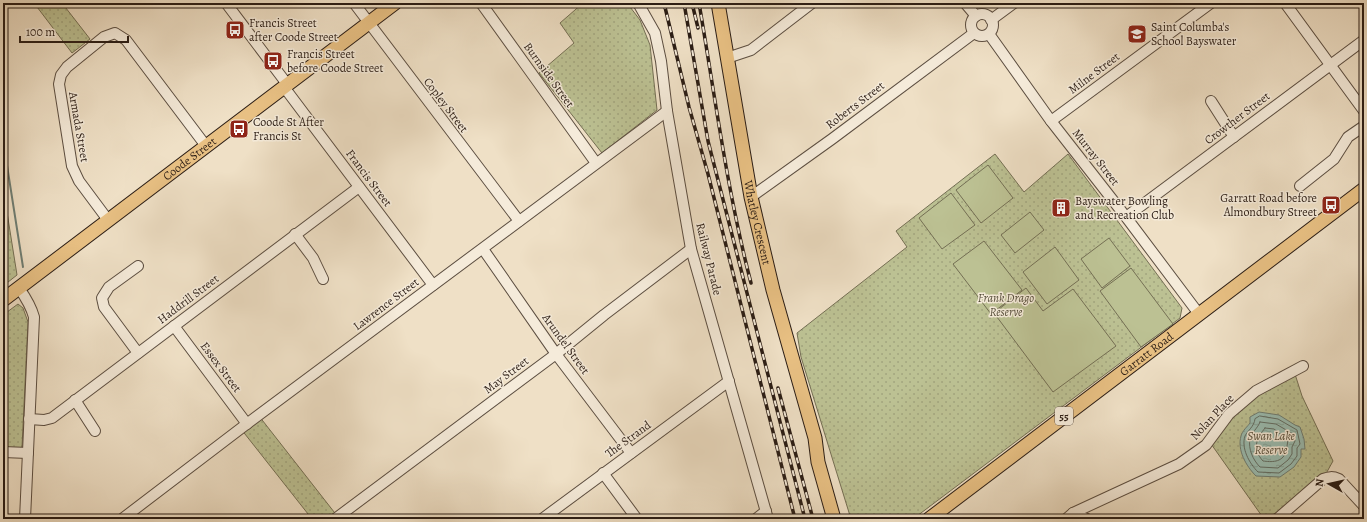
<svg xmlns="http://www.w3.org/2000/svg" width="1367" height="522" viewBox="0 0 1367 522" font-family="Alegreya,serif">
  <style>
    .grass { fill: url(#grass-dots); stroke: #746f54 }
    .pitch { fill: #bcc193; stroke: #746f54 }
    .water { fill: url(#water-ripples); stroke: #6e7d73 }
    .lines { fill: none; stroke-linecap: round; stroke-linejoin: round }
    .shore { stroke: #626d64; stroke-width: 1 }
    .stream { stroke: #6e7d73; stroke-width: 2 }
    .minor-casing { stroke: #5c4e41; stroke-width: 12 }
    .major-casing { stroke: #2b1d15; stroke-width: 15 }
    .minor { stroke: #f5ebda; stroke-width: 10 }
    .major { stroke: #e8c083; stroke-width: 13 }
    .rail-casing { stroke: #2b1d15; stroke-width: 3.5 }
    .rail { stroke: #f5ebda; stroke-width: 2; stroke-dasharray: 6; stroke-linecap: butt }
    .labels { text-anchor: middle; stroke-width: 3; stroke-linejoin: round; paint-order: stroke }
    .shield { fill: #f5ebda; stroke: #685b50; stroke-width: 1 }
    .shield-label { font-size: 11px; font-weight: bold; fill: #2b1d15 }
    .poi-label { font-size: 12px; fill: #2b1d15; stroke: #f5ebda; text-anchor: start }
    .street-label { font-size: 12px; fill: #2b1d15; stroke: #f5ebda }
    .park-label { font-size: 12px; font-style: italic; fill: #564e3b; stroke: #f5ebda }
  </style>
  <defs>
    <pattern id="grass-dots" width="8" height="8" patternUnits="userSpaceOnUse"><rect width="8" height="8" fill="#bcc193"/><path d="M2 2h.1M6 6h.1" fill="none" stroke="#a2a57e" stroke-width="1.8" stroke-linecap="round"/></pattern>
    <pattern id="water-ripples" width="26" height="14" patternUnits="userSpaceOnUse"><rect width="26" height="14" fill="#9abdb2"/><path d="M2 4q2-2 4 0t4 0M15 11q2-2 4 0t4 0" fill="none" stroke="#85a298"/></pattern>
  </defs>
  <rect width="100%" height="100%" fill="#efe0c6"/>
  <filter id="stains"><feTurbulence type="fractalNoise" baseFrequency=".005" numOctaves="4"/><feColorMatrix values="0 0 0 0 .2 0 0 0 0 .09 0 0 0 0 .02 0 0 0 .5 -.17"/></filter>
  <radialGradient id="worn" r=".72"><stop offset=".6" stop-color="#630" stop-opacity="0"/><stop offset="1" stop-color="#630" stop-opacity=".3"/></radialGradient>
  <g class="grass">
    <polygon points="34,3 62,3 90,39 72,53"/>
    <polygon points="583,3 627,3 640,20 650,45 657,110 602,153 539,73 574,43 560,23"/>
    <polygon points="995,154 1024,192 1068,154 1182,308 1180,318 913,519 851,519 801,357 797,333 907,247 896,231"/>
    <polygon points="3,187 17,275 3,286"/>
    <polygon points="18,304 23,308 28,322 22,447 13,451 3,451 3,315"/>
    <polygon points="1294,371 1302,396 1333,461 1323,479 1277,519 1264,519 1209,441 1229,414"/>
    <polygon points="259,416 338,517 335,519 312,519 241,429"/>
  </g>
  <g class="pitch">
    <polygon points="988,165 1013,198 981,223 956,190"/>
    <polygon points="951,193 975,225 942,249 919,218"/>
    <polygon points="1030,212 1044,230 1015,253 1001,235"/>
    <polygon points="1109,238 1130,266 1102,288 1081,259"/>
    <polygon points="984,241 1022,290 991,314 953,264"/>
    <polygon points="1055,247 1079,280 1047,304 1023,272"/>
    <polygon points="1131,268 1173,324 1141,347 1100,291"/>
    <polygon points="1026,288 1043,311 1073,289 1116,346 1053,392 994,313"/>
  </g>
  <path class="water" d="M1259,412l20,3 16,10 5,2 4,12 1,10h-4v8l-7,10 -14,10 -24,-1c-10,-10 -19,-26 -15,-40 1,-5 7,-10 9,-13v-6z"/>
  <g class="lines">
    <g class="shore">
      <path d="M1260,416l18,3 19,11 3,14 -3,4v8l-6,8 -12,9 -21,-1c-9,-9 -17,-24 -13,-36 3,-6 9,-9 10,-17z"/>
      <path d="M1260,422l16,2 17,10 2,7 -3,6v7l-4,6 -10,8 -18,-1c-7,-7 -12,-18 -10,-28 1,-6 8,-11 10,-17z"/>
      <path d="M1265,428l9,1 14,11c-1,4 -1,8 -2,12 -4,11 -15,10 -23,9 -11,-12 -7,-22 2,-33z"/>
    </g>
    <polyline class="stream" points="3,140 23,267"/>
    <g class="minor-casing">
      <g id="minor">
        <polyline points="226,3 287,84"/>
        <polyline points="354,3 519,221"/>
        <polyline points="481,3 596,163"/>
        <polyline points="638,3 655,33 661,61 667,111 691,249 768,519"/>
        <polyline points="965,3 976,16"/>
        <polyline points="1285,3 1364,111"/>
        <circle cx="982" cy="25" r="11"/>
        <polyline points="991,20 1014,3"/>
        <polyline points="989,34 1051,121 1126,217 1199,314"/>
        <polyline points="727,58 751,50 812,3"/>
        <polyline points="284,87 433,285"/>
        <polyline points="1211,101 1234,137"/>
        <polyline points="1051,121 1211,3"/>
        <polyline points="1300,186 1334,159 1348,137 1364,126"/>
        <polyline points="751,197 832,139 974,33"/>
        <polyline points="1126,217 1364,40"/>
        <polyline points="108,220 79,181 72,166 59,84 61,75 67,67 104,37 115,33 126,40 206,146"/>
        <polyline points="295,234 313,258 323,279"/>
        <polyline points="483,249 556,354 631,453"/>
        <path d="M19,288c7,10 12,18 15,29l-9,202"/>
        <polyline points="174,326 247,424"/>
        <polyline points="138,353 104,307 102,298 109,287 138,266"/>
        <polyline points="75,400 95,431"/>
        <polyline points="29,419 44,420 52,418 359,187"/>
        <polyline points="3,452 28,453"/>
        <polyline points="603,473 637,519"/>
        <polyline points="1073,513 1087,519"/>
        <polyline points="122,519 244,426 667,111"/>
        <polyline points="335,519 556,354 604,315 691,249"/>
        <polyline points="542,519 729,381"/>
        <polyline points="756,519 766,511"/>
        <polyline points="1066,519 1073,513 1179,464 1206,445 1229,414 1256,391 1303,366"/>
        <path d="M1277,519l46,-40c6,-2 9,-3 16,0l25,27"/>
      </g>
    </g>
    <g class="major-casing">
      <g id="major">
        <path id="s1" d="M718,3l33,194 22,93 42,148 3,24 16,57"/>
        <path id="s2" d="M3,300l392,-297"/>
        <path id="s3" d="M929,519l435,-330"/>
      </g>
    </g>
    <use href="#minor" class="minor"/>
    <use href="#major" class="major"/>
    <g class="rail-casing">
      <g id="rail">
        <polyline points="664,3 689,107 708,174 795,519"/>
        <polyline points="684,3 708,141 805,519"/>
        <polyline points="692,3 698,28"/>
        <path d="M699,3c16,93 28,188 52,280"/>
        <polyline points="778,388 813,519"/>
      </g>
    </g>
    <use href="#rail" class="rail"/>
  </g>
  <defs>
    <g id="bus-square" transform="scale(1)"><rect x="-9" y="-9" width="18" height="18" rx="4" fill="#8f2418" stroke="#f5ebda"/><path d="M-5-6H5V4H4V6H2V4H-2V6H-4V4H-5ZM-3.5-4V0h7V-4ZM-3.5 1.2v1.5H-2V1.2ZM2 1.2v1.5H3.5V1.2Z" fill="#fff"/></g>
    <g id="school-square" transform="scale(1)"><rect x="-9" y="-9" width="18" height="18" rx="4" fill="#8f2418" stroke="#f5ebda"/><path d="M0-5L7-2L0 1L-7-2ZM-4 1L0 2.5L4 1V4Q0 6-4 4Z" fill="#fff"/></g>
    <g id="building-square" transform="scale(1)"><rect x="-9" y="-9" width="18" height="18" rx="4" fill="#8f2418" stroke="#f5ebda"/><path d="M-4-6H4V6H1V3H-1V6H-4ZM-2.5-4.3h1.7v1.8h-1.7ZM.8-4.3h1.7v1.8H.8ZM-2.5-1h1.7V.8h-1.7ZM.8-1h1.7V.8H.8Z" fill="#fff"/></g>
  </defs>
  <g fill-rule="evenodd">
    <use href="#bus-square" x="235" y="30"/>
    <use href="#school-square" x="1137" y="34"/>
    <use href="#bus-square" x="273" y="61"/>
    <use href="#bus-square" x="239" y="129"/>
    <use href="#bus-square" x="1331" y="205"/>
    <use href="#building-square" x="1061" y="208"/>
  </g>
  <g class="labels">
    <rect class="shield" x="1055" y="407" width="18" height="18" rx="3"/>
    <g class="shield-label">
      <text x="1064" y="420">55</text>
    </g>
    <g class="poi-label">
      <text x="249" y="27">Francis Street<tspan x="249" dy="14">after Coode Street</tspan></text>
      <text x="1151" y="31">Saint Columba's<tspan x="1151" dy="14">School Bayswater</tspan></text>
      <text x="287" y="58">Francis Street<tspan x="287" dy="14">before Coode Street</tspan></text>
      <text x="253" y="126">Coode St After<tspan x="253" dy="14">Francis St</tspan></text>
      <text x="1317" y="202" text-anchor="end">Garratt Road before<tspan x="1317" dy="14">Almondbury Street</tspan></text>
      <text x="1075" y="205">Bayswater Bowling<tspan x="1075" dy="14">and Recreation Club</tspan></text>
    </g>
    <g class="street-label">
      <text transform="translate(1094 73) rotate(-37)" y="4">Milne Street</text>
      <text transform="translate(549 75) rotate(54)" y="4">Burnside Street</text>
      <text transform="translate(446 105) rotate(53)" y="4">Copley Street</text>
      <text transform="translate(855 105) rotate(-37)" y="4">Roberts Street</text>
      <text transform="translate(1237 118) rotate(-37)" y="4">Crowther Street</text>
      <text transform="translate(79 127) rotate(80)" y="4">Armada Street</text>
      <text transform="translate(1096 157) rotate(52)" y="4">Murray Street</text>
      <text dy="4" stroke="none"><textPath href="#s2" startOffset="234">Coode Street</textPath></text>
      <text transform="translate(369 178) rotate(53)" y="4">Francis Street</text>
      <text dy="4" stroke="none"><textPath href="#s1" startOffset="223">Whatley Crescent</textPath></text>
      <text transform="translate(709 259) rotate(76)" y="4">Railway Parade</text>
      <text transform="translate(188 299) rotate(-37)" y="4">Haddrill Street</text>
      <text transform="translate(386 304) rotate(-37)" y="4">Lawrence Street</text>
      <text transform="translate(566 344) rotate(54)" y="4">Arundel Street</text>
      <text dy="4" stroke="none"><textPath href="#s3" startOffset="273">Garratt Road</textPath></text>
      <text transform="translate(221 367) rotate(53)" y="4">Essex Street</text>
      <text transform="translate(506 375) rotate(-37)" y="4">May Street</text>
      <text transform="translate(1212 417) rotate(-47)" y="4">Nolan Place</text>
      <text transform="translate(628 439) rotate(-36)" y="4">The Strand</text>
    </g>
    <g class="park-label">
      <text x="1006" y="302">Frank Drago<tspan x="1006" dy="14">Reserve</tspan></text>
      <text x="1271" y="440">Swan Lake<tspan x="1271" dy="14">Reserve</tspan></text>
    </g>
  </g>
  <rect width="1367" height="522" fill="none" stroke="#efe0c6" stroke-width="16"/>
  <rect x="4" y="4" width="1359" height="514" fill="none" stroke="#2b1d15" stroke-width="2"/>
  <rect x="8" y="8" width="1351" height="506" fill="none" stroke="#2b1d15"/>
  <g transform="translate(1329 484) rotate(278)" stroke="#f5ebda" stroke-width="3" paint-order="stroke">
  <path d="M0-3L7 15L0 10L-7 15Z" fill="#2b1d15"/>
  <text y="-6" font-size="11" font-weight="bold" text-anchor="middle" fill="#2b1d15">N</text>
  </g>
  <path d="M20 36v6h108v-6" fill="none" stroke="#2b1d15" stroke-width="2"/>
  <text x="26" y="36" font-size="12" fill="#2b1d15" stroke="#f5ebda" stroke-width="3" paint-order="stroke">100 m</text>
  <rect width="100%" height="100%" filter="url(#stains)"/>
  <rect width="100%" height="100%" fill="url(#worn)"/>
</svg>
